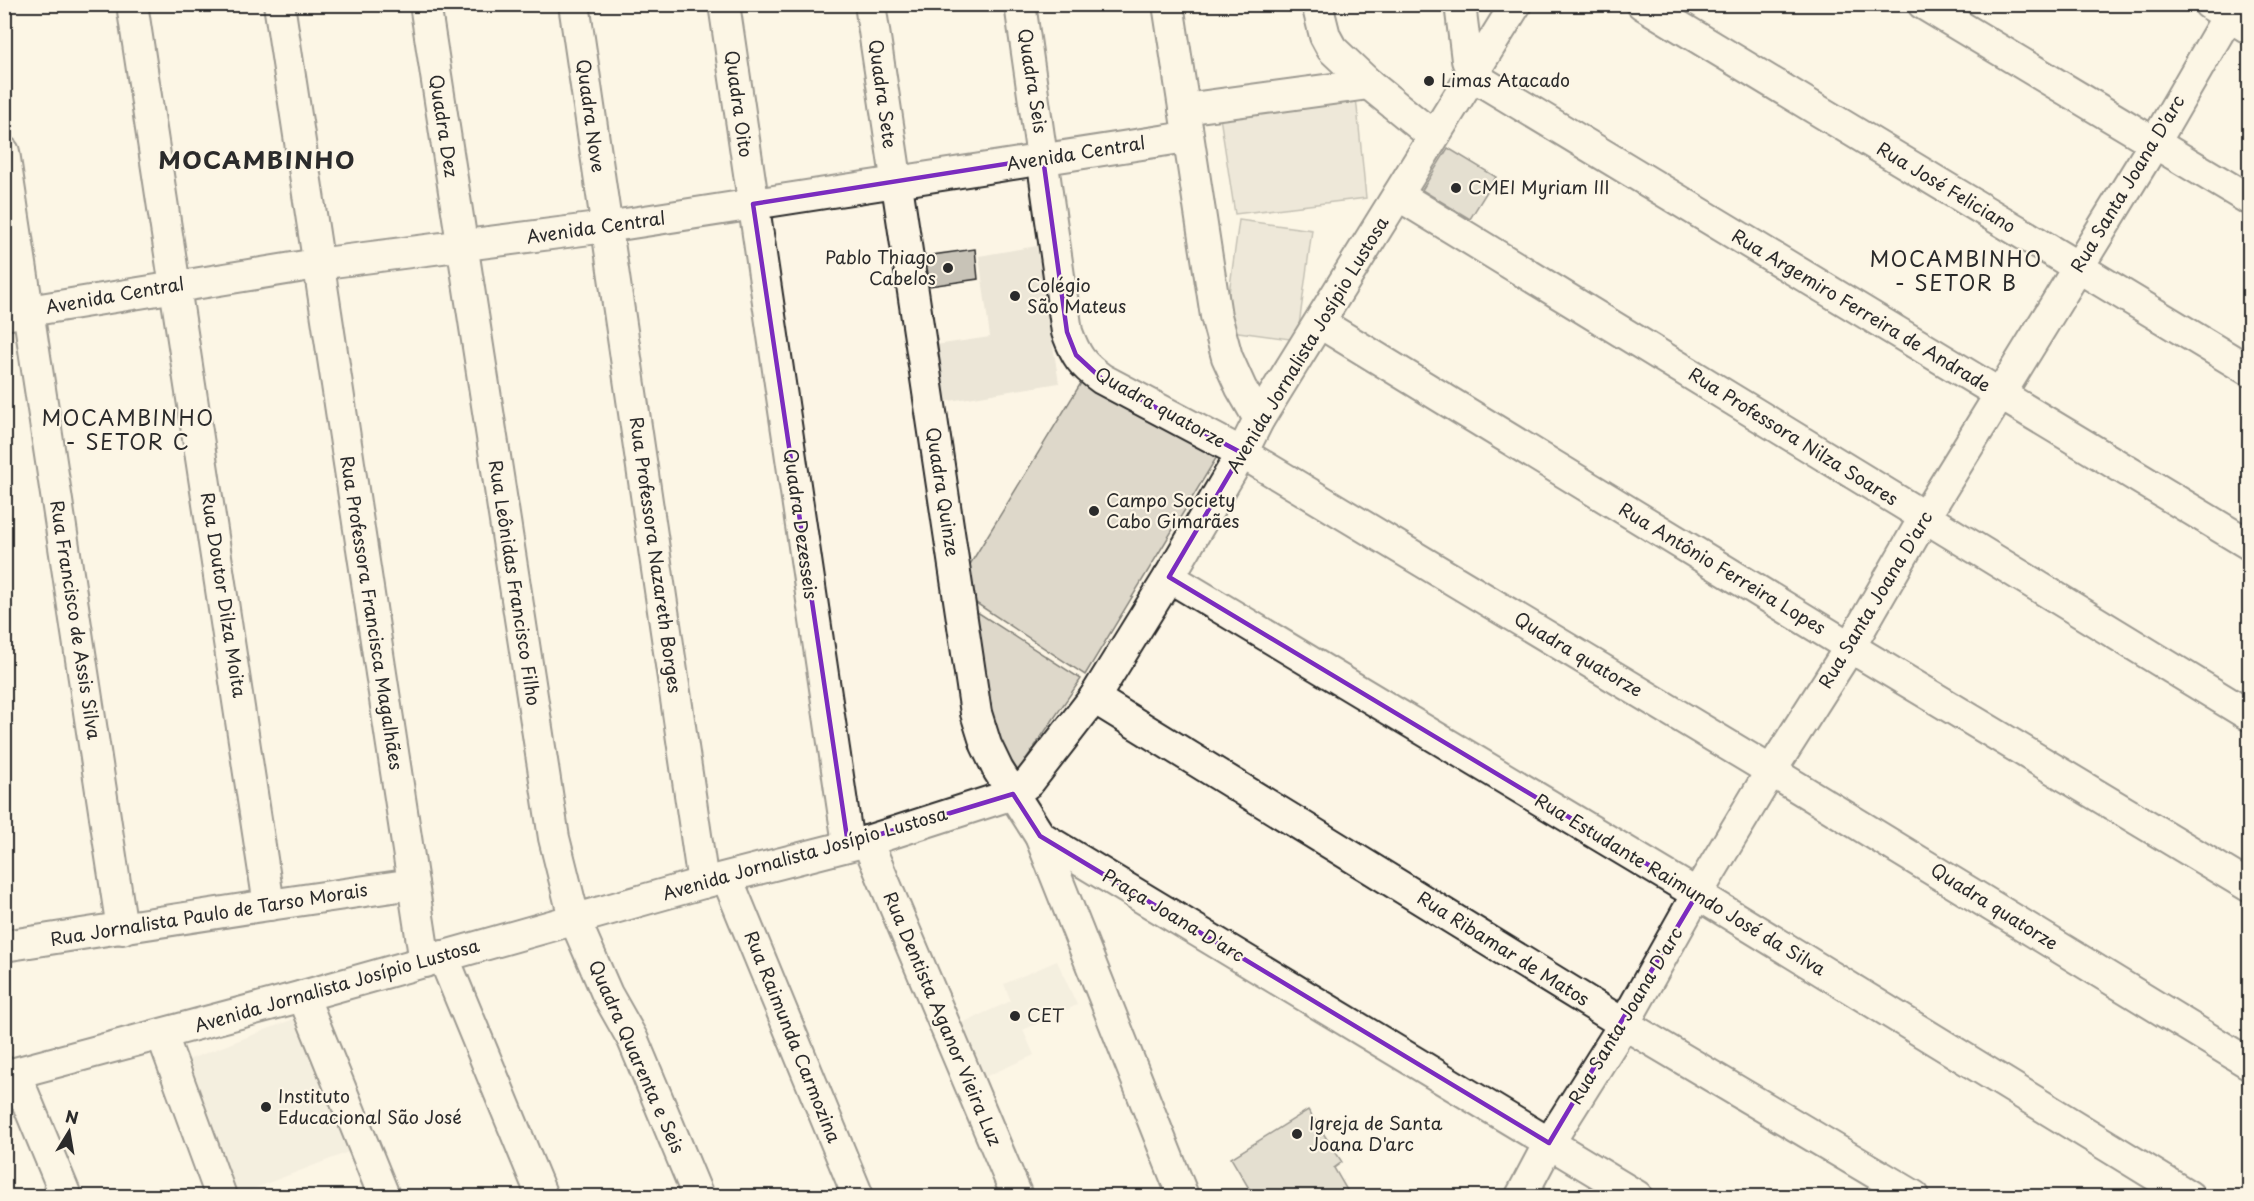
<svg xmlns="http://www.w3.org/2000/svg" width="2254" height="1201" viewBox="0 0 2254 1201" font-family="'Playpen Sans',sans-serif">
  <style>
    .built { fill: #ece6d7 }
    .green { fill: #ded8ca; stroke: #84827a; stroke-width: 1.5 }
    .building { fill: #c8c3b7; stroke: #2b2b2b; stroke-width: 1.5 }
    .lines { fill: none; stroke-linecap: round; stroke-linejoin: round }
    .minor-casing { stroke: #2b2b2b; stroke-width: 34 }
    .minor { stroke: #fcf5e5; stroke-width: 30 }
    .marked { fill: none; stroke: #7b2cbf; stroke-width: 4.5; stroke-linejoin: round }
    .poi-dot { fill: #2b2b2b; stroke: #fcf5e5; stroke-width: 2 }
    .labels { text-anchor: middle; stroke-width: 4.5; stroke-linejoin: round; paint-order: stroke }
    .street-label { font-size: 18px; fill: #2b2b2b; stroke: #fcf5e5 }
    .poi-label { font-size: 18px; fill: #2b2b2b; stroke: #fcf5e5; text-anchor: start }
    .quarter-label { font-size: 21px; letter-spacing: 1.5px; fill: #2b2b2b; stroke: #fcf5e5 }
    .district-label { font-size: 24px; font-weight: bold; letter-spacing: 1.5px; fill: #2b2b2b; stroke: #fcf5e5 }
  </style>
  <rect width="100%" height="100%" fill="#fcf5e5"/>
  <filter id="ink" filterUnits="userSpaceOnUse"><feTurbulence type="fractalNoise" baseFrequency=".0167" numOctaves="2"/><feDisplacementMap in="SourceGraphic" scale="12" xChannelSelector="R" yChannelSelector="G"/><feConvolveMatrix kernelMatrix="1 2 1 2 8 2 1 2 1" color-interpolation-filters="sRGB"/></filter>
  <g filter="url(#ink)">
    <g class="built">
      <polygon points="1037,246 1059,383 938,403 929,346 990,337 979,256"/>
      <polygon points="1057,961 1077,1005 1023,1030 1034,1055 978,1080 953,1027 1011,1001 1004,984"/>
      <polygon points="299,1017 351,1151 235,1196 180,1063"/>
    </g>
    <g class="green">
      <polygon points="1356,97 1366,198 1235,214 1220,117"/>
      <polygon points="1239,220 1312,230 1297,340 1224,330"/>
      <polygon points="1084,378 1221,450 1085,675 973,601 966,571"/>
      <polygon points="971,608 1081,679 1015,775 984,707"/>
    </g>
    <g class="building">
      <polygon points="1448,148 1496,177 1470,219 1422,190"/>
      <polygon points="975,249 978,279 930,286 925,256"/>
      <polygon points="1308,1110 1342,1162 1334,1168 1351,1197 1254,1197 1231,1158"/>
    </g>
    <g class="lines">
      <g class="minor-casing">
        <g id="minor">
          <polyline points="132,4 269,905"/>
          <polyline points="279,4 425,962"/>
          <polyline points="425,4 554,838 574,918 607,994 633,1040 698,1196"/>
          <polyline points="574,4 703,883"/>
          <polyline points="724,4 848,844"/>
          <polyline points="870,4 976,713 986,745 998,770 1040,836 1183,1196"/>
          <path d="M1020,4l47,328c9,24 14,32 35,47l140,74 529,318 479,293"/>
          <polyline points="1168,4 1216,316 1227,357 1241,388 1259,419"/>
          <polyline points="1317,4 1325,36 1332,49 1369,84 1433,136"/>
          <polyline points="1460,4 1467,60 1473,76"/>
          <polyline points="1642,4 2250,371"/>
          <polyline points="1923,4 2250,200"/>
          <polyline points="2209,4 2250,29"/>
          <polyline points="1473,76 2250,545"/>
          <polyline points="1184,109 1369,84"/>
          <polyline points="4,152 122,929"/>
          <polyline points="1398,195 2250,716"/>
          <polyline points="4,315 317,264 606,227 1187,137"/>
          <polyline points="1320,323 1850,647 2250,887"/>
          <polyline points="1169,577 1697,894 2189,1196"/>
          <polyline points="1094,698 1624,1024 1914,1196"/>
          <polyline points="1040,836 1637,1196"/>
          <polyline points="867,841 1017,1196"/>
          <polyline points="727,878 858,1196"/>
          <polyline points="4,946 269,905 413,884"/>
          <polyline points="443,956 542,1196"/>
          <polyline points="303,996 384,1196"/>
          <polyline points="162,1035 221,1196"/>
          <polyline points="15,1073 66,1196"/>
          <polyline points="4,1076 303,996 703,883 867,841 1013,794 1029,782 1094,698 1169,577 1242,453 1259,419 1516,4"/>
          <polyline points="1521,1196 1549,1143 1624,1024 1697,894 1771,771 1850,647 1924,518 2154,144 2235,4"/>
        </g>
      </g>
      <use href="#minor" class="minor"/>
    </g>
  </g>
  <path d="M0 0H2254V1201H0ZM1043,158l24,174 9,23 26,24 140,74 -73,124 528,317 -148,249 -509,-307 -27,-42 -165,50 -95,-640z" fill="#fcf5e5" fill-opacity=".55" fill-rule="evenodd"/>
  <path class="marked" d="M1043,158l24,174 9,23 26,24 140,74 -73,124 528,317 -148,249 -509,-307 -27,-42 -165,50 -95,-640z"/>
  <g class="poi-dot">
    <circle cx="1429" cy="81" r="6"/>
    <circle cx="1456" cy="188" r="6"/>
    <circle cx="948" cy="268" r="6"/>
    <circle cx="1015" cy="296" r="6"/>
    <circle cx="1094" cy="511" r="6"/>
    <circle cx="1015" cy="1016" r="6"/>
    <circle cx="266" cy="1107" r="6"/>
    <circle cx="1297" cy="1134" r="6"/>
  </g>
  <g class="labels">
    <g class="street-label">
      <text transform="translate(1032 81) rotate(81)" y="6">Quadra Seis</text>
      <text transform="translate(882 94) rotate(82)" y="6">Quadra Sete</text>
      <text transform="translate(738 104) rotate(82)" y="6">Quadra Oito</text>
      <text transform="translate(590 116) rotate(82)" y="6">Quadra Nove</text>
      <text transform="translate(443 126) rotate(81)" y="6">Quadra Dez</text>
      <text transform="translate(1076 154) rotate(-9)" y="6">Avenida Central</text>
      <text transform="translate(2128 184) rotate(-59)" y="6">Rua Santa Joana D'arc</text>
      <text transform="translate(1946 188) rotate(31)" y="6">Rua José Feliciano</text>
      <text transform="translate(596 228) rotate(-8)" y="6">Avenida Central</text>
      <text transform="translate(115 296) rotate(-10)" y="6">Avenida Central</text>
      <text transform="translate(1861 311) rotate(31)" y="6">Rua Argemiro Ferreira de Andrade</text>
      <text transform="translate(1308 345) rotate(-59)" y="6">Avenida Jornalista Josípio Lustosa</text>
      <text transform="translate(1160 408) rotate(29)" y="6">Quadra quatorze</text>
      <text transform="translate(1793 437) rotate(32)" y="6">Rua Professora Nilza Soares</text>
      <text transform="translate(942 492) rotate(81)" y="6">Quadra Quinze</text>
      <text transform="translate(800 524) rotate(82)" y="6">Quadra Dezesseis</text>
      <text transform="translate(655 555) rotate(82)" y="6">Rua Professora Nazareth Borges</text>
      <text transform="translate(1722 569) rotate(31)" y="6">Rua Antônio Ferreira Lopes</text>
      <text transform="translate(514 583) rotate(81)" y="6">Rua Leônidas Francisco Filho</text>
      <text transform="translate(223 595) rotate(81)" y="6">Rua Doutor Dilza Moita</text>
      <text transform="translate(1876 600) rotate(-59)" y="6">Rua Santa Joana D'arc</text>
      <text transform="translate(371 613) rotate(81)" y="6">Rua Professora Francisca Magalhães</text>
      <text transform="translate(75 620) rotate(81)" y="6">Rua Francisco de Assis Silva</text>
      <text transform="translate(1578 655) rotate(31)" y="6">Quadra quatorze</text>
      <text transform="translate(805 854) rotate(-16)" y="6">Avenida Jornalista Josípio Lustosa</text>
      <text transform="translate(1680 885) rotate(31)" y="6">Rua Estudante Raimundo José da Silva</text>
      <text transform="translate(1994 907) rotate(32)" y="6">Quadra quatorze</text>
      <text transform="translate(209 915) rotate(-9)" y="6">Rua Jornalista Paulo de Tarso Morais</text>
      <text transform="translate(1173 916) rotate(31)" y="6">Praça Joana D'arc</text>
      <text transform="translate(1503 949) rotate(32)" y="6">Rua Ribamar de Matos</text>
      <text transform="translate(337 986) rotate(-16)" y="6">Avenida Jornalista Josípio Lustosa</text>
      <text transform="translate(1626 1016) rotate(-59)" y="6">Rua Santa Joana D'arc</text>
      <text transform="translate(942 1019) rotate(67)" y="6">Rua Dentista Aganor Vieira Luz</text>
      <text transform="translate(792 1037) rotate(68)" y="6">Rua Raimunda Carmozina</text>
      <text transform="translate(636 1057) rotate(66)" y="6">Quadra Quarenta e Seis</text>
    </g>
    <g class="poi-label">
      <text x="1441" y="87">Limas Atacado</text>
      <text x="1468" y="194">CMEI Myriam III</text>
      <text x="936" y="264" text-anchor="end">Pablo Thiago<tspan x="936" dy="21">Cabelos</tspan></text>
      <text x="1027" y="292">Colégio<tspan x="1027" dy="21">São Mateus</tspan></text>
      <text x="1106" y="507">Campo Society<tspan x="1106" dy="21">Cabo Gimarães</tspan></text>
      <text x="1027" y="1022">CET</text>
      <text x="278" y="1103">Instituto<tspan x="278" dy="21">Educacional São José</tspan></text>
      <text x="1309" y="1130">Igreja de Santa<tspan x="1309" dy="21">Joana D'arc</tspan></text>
    </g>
    <g class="quarter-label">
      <text x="1956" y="267">MOCAMBINHO<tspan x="1956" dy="24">- SETOR B</tspan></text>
      <text x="128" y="426">MOCAMBINHO<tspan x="128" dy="24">- SETOR C</tspan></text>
    </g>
    <g class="district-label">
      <text x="257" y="169">MOCAMBINHO</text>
    </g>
  </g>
  <rect width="2254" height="1201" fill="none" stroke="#fcf5e5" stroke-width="24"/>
  <rect x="12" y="12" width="2230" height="1177" fill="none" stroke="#2b2b2b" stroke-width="2" filter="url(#ink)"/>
  <g transform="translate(69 1132) rotate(11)" stroke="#fcf5e5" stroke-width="4.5" paint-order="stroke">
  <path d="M0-4.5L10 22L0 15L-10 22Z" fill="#2b2b2b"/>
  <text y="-9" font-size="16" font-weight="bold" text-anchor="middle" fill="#2b2b2b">N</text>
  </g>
</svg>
